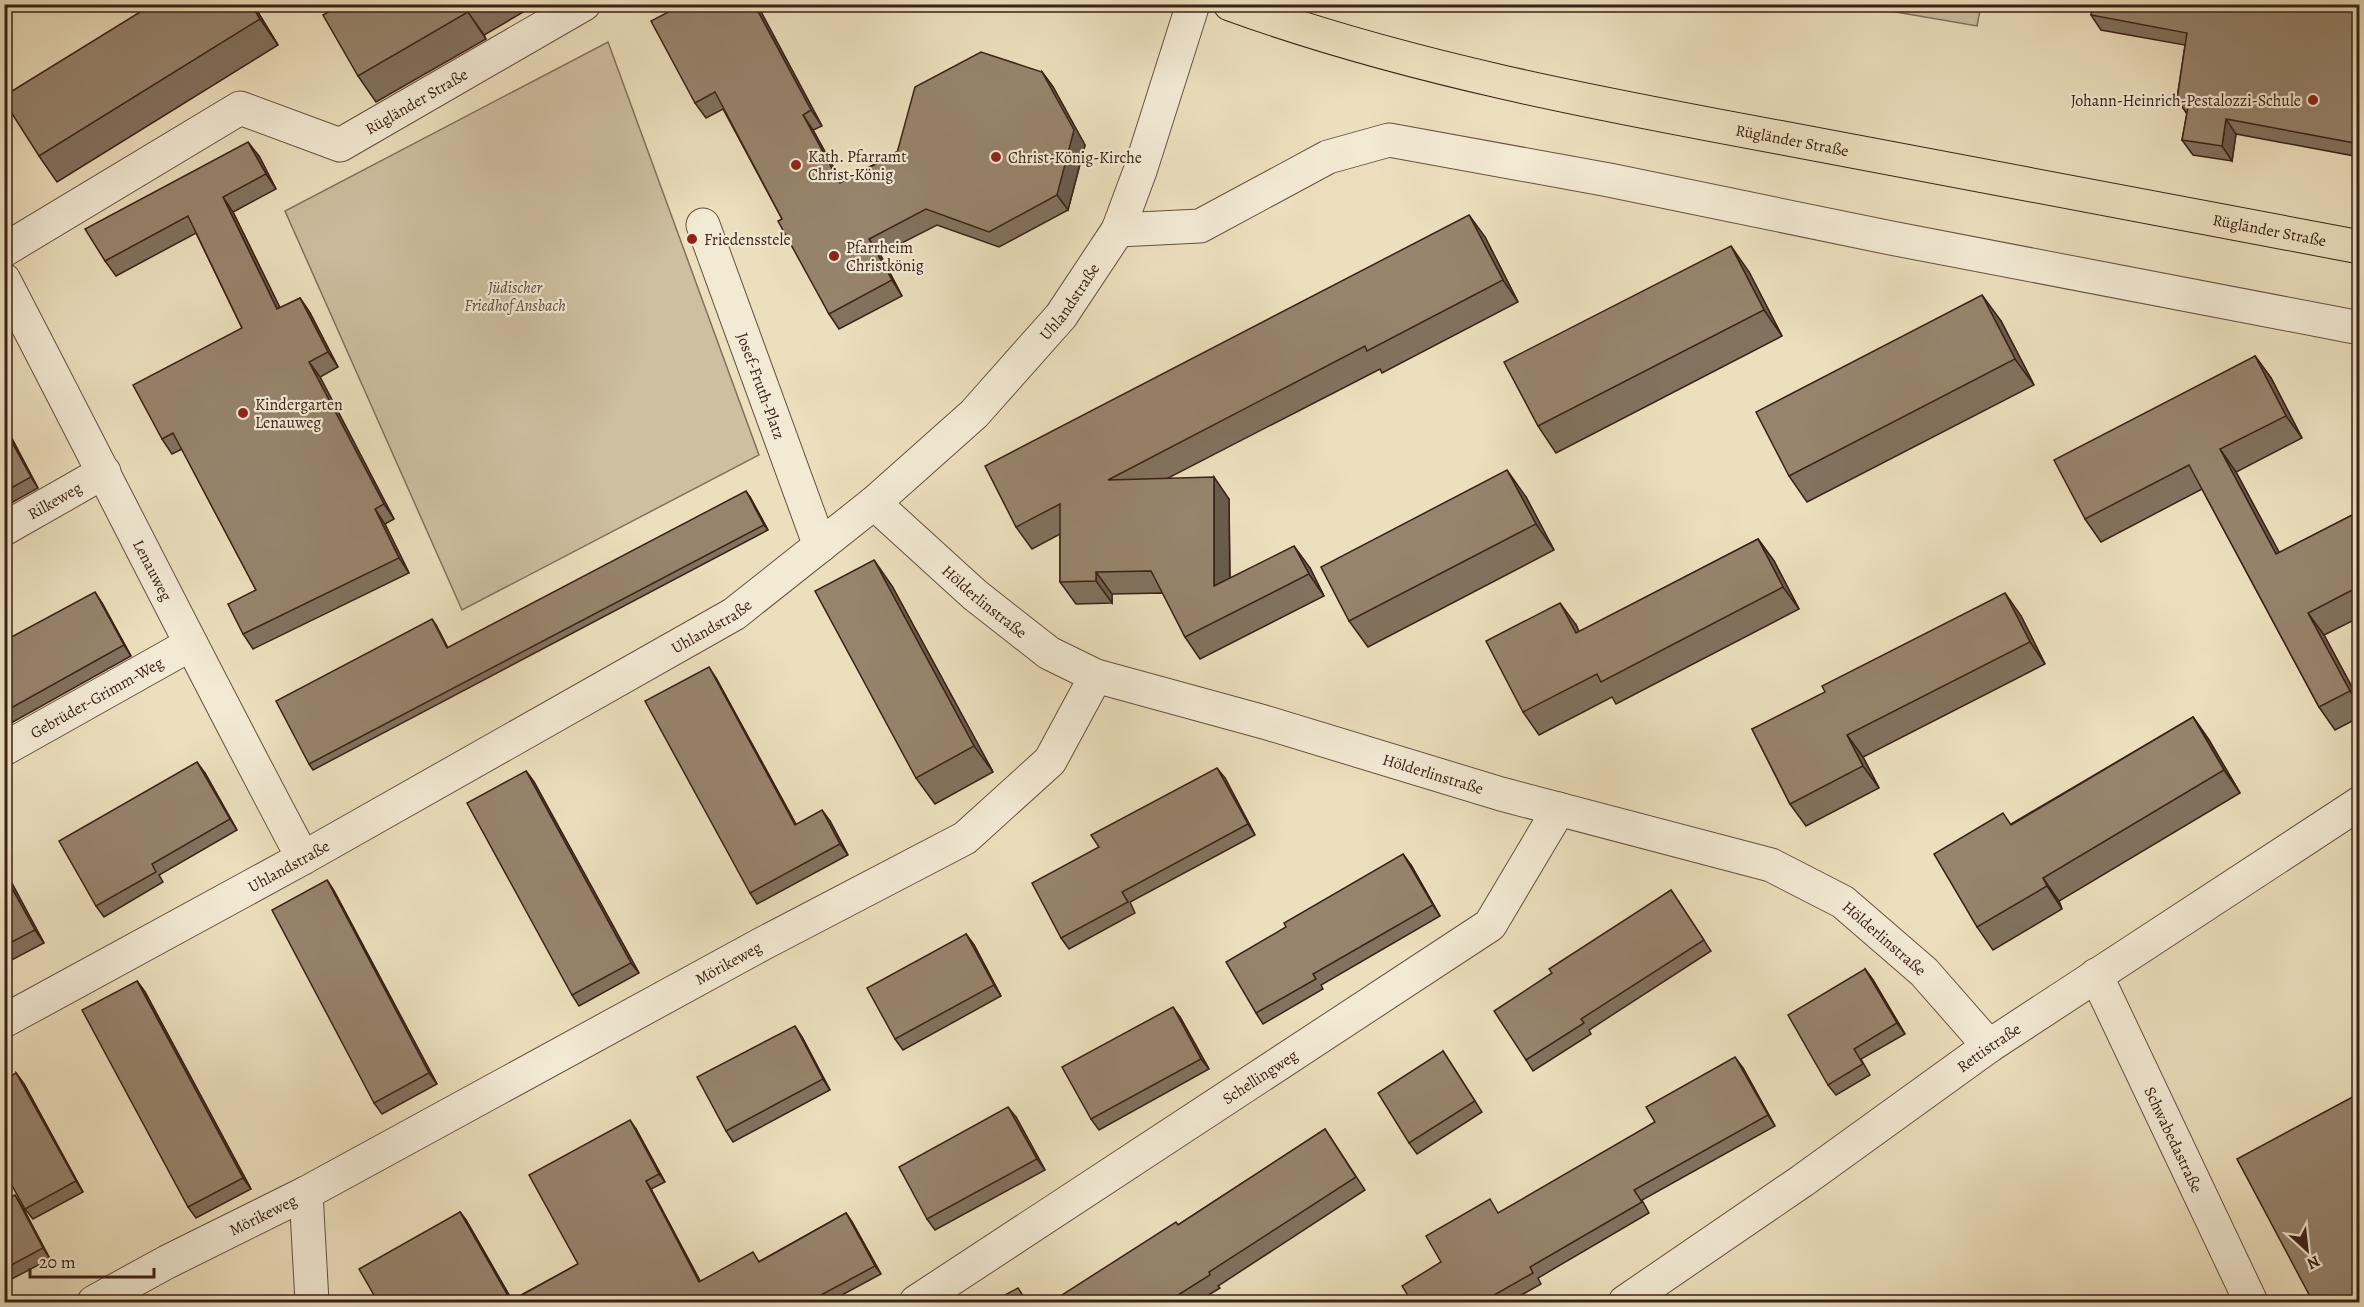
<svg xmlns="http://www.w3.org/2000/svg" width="2364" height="1307" viewBox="0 0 2364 1307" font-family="Alegreya,serif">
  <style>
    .green { fill: #cebfa1; stroke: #84705c; stroke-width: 1.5 }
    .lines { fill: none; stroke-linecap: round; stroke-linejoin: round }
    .minor-casing { stroke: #675040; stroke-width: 35 }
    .major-casing { stroke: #3b2116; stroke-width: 35 }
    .minor { stroke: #f3ead4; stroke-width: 33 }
    .major { stroke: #ecdfbd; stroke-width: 33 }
    .wall { fill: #82725e; stroke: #3b2116; stroke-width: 1.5 }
    .shaded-wall { fill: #6a5c4c; stroke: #3b2116; stroke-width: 1.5 }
    .building { fill: #97846d; stroke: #3b2116; stroke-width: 1.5 }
    .poi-dot { fill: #8f2418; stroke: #f3ead4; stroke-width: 2 }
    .labels { text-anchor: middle; stroke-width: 4.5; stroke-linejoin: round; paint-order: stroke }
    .poi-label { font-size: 16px; fill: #3b2116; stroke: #f3ead4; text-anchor: start }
    .street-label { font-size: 16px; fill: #3b2116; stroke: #f3ead4 }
    .park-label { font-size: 16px; font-style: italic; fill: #604839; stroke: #f3ead4 }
  </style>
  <rect width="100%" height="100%" fill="#ecdfbd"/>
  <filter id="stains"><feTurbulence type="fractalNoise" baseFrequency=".00333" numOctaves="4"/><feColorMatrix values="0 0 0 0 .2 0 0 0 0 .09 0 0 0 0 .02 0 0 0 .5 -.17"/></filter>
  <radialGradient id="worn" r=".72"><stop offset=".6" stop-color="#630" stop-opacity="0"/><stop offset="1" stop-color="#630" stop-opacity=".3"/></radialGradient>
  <g class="green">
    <polygon points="1855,5 1981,4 1981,5 1977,26"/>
    <polygon points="608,42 759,455 462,610 285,211"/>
  </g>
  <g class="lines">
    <g class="minor-casing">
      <g id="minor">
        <path id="s1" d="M703,225l117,321"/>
        <polyline points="1118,230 1200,226 1328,157 1389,140 1609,180 1891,238 2360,328"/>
        <path id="s2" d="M4,250l236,-142 100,37 244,-141"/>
        <path id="s3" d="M4,280c100,192 197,387 299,578"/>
        <path id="s4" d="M874,503l101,92 74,58 47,23 168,46 237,72 270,71 72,37 81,70 65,74"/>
        <path id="s5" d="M4,529l100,-57"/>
        <path id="s6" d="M4,749l187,-105"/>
        <path id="s7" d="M2096,975l155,327"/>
        <path id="s8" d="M4,1021l299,-163 431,-244 140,-111 100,-89 87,-98 57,-86 22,-59 53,-167"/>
        <path id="s9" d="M94,1302l73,-40 139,-69"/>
        <path id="s10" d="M312,1302l-6,-109 456,-249 203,-106 85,-77 46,-85"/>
        <path id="s11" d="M916,1302l574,-377 69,-116"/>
        <path id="s12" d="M1625,1302l177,-121 187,-135 371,-243"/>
      </g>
    </g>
    <g class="major-casing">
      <g id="major">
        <path id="s13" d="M1230,4c176,64 369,100 553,134 192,36 384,72 577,109"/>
      </g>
    </g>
    <use href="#minor" class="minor"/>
    <use href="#major" class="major"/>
  </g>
  <g class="wall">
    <polygon points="153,4 253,4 278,45 57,182 39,156"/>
    <polygon points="342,4 537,4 484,35 486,39 376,102 358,76"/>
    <polygon points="675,4 775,4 761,12 822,126 813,130 842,182 1042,72 1053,87 1085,145 1068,210 999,247 937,225 880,254 902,296 839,329 829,314 782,219 723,109 706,118 695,103 676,8"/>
    <polygon points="2360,4 2360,157 2236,134 2232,161 2193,155 2182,140 2187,114 2177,99 2185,45 2101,30 2091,15"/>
    <polygon points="259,156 276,189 233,212 280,308 300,298 310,313 338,367 320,377 394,519 385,524 409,573 253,649 243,634 256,590 182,449 172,454 162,439 242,328 196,233 116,276 105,261"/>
    <polygon points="1485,237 1518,302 1382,373 1380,369 1168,478 1229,499 1230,578 1310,568 1324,596 1200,659 1185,637 1163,593 1112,594 1112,603 1076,604 1060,582 1060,534 1032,549 1016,527"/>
    <polygon points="1749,272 1782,336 1556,453 1538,426"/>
    <polygon points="2001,321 2034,385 1807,502 1789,476"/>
    <polygon points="2255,356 2271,378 2302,438 2236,472 2279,553 2360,511 2360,617 2324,635 2360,702 2360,717 2335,730 2319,707 2202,489 2101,542 2085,519"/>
    <polygon points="4,427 10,435 38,488 4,507"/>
    <polygon points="750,497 768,530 313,770 309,764 436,625 448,648"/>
    <polygon points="1526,497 1554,550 1368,647 1349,621"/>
    <polygon points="1758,539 1774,561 1799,609 1616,704 1612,697 1539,735 1523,712 1576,625 1579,632"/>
    <polygon points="892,586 993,772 935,804 916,778"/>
    <polygon points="102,603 131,656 4,727 4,641"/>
    <polygon points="2021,616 2045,664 1863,757 1879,788 1806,826 1790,804 1752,729"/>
    <polygon points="716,678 796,824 830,821 848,855 757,904 750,893"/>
    <polygon points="2193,717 2209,740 2240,793 2059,901 2062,909 1993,950 1977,927 2011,824"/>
    <polygon points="526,771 534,782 639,973 579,1006 572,995"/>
    <polygon points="205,773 237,830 159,875 163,882 104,917 96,906"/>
    <polygon points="1225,778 1255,835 1130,902 1135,913 1069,949 1061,938"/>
    <polygon points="1411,865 1440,916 1321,985 1323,989 1263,1024 1256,1013"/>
    <polygon points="4,872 9,878 44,943 4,964"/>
    <polygon points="327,880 334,891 437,1084 382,1114 374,1103"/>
    <polygon points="1671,890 1711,951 1589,1030 1591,1034 1533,1071 1526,1060 1552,973"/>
    <polygon points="966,934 974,945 1001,996 903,1050 895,1039"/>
    <polygon points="1865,969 1873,980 1905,1034 1861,1059 1870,1075 1836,1095 1828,1085"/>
    <polygon points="137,981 145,992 251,1189 196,1218 188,1207"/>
    <polygon points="1180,1017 1209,1069 1099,1130 1091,1119"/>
    <polygon points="802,1037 830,1090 733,1142 726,1131"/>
    <polygon points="1443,1051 1482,1112 1417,1154 1409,1143"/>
    <polygon points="1743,1068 1775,1126 1642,1200 1649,1213 1538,1278 1541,1284 1509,1302 1412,1302 1441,1262 1655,1122"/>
    <polygon points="16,1073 24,1084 83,1192 33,1219 25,1209"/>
    <polygon points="1016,1117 1045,1170 935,1230 927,1219"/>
    <polygon points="636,1129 665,1182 651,1189 700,1281 760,1261 846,1213 852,1222 881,1274 829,1302 378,1302 460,1212 466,1220 512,1300 578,1264"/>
    <polygon points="1325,1129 1365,1190 1218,1286 1220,1288 1197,1302 1051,1302 1178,1225"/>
    <polygon points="4,1200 22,1206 50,1259 4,1283"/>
  </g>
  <g class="shaded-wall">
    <polygon points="251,4 253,4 278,45 260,19"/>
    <polygon points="754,4 756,4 761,12 822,126 811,110"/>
    <polygon points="465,8 484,35 486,39 468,12"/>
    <polygon points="1042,72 1053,87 1085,145 1068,210 1057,195"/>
    <polygon points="803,115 813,130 850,198 840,183"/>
    <polygon points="2226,119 2236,134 2232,161 2222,146"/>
    <polygon points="248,142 259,156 276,189 266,174"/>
    <polygon points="223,197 233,212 288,324 277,309"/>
    <polygon points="1469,215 1485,237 1518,302 1503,280"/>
    <polygon points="869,239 880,254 902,296 892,280"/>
    <polygon points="1731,246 1749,272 1782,336 1764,310"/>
    <polygon points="1982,295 2001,321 2034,385 2015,359"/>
    <polygon points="300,298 310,313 338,367 328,352"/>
    <polygon points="2255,356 2271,378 2302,438 2286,416"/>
    <polygon points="309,362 320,377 394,519 384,504"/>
    <polygon points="4,427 10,435 38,488 31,477"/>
    <polygon points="2220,449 2236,472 2292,576 2276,554"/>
    <polygon points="1507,470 1526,497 1554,550 1536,524"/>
    <polygon points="1214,477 1229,499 1230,608 1214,586"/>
    <polygon points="746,491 750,497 768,530 764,525"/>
    <polygon points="375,509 385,524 409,573 399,558"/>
    <polygon points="1758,539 1774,561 1799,609 1783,587"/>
    <polygon points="1294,546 1310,568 1324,596 1309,574"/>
    <polygon points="874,560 892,586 993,772 974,746"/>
    <polygon points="1096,572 1112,594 1112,603 1096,581"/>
    <polygon points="95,592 102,603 131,656 124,645"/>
    <polygon points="2005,593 2021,616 2045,664 2030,642"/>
    <polygon points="1560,603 1576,625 1591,656 1576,633"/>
    <polygon points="2308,613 2324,635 2360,702 2360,705 2350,691"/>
    <polygon points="432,619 436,625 451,654 447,648"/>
    <polygon points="709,667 716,678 802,836 795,825"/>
    <polygon points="2193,717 2209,740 2240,793 2224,770"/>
    <polygon points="1847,735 1863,757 1879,788 1863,766"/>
    <polygon points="197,762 205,773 237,830 230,819"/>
    <polygon points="1217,768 1225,778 1255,835 1248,824"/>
    <polygon points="526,771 534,782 639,973 631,963"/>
    <polygon points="822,810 830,821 848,855 840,844"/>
    <polygon points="1403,854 1411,865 1440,916 1433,905"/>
    <polygon points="4,872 9,878 44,943 35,930 4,874"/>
    <polygon points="2043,878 2059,901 2062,909 2047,886"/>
    <polygon points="327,880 334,891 437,1084 429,1073"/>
    <polygon points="966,934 974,945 1001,996 994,985"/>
    <polygon points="1865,969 1873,980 1905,1034 1897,1023"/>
    <polygon points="137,981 145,992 251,1189 243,1178"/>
    <polygon points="1173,1007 1180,1017 1209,1069 1201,1059"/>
    <polygon points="795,1026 802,1037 830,1090 823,1079"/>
    <polygon points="1735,1057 1743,1068 1775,1126 1768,1115"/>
    <polygon points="16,1073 24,1084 83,1192 76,1181"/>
    <polygon points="1008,1107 1016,1117 1045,1170 1037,1159"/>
    <polygon points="630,1120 636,1129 665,1182 659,1174"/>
    <polygon points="646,1181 651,1189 705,1290 699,1282"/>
    <polygon points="15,1195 22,1206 50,1259 43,1248"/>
    <polygon points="460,1212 466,1220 513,1302 512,1302"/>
    <polygon points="846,1213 852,1222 881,1274 875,1266"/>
  </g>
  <g class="building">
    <polygon points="153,4 251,4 260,19 39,156 4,101 4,96"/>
    <polygon points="342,4 472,4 465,8 468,12 358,76 323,15"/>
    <polygon points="675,4 754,4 811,110 803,115 840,183 897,153 915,87 981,52 1042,72 1074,130 1057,195 989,232 926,209 869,239 892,280 829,314 778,221 782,219 715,92 695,103 651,21 676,8"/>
    <polygon points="2093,4 2360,4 2360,144 2226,119 2222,146 2182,140 2189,101 2177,99 2187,33 2091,15"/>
    <polygon points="248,142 266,174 223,197 277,309 300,298 328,352 309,362 384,504 375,509 399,558 243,634 228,604 256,590 173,433 162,439 133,385 242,328 188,216 105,261 85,229"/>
    <polygon points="1469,215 1503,280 1367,351 1365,346 1108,480 1214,477 1214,586 1294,546 1309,574 1185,637 1151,571 1096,572 1096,581 1060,582 1060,504 1016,527 985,466"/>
    <polygon points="1731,246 1764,310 1538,426 1504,362"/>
    <polygon points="1982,295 2015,359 1789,476 1756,412"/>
    <polygon points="2255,356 2286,416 2220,449 2276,554 2360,511 2360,586 2308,613 2350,691 2319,707 2189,465 2085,519 2054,460"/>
    <polygon points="4,428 31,477 4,492"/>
    <polygon points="1507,470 1536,524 1349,621 1321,567"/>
    <polygon points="746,491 764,525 309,764 276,701 432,619 447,648"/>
    <polygon points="1758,539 1783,587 1601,682 1597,674 1523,712 1486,641 1560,603 1576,633"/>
    <polygon points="874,560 974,746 916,778 815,591"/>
    <polygon points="95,592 124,645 4,712 4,641"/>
    <polygon points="2005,593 2030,642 1847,735 1863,766 1790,804 1752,729 1825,692 1822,686"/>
    <polygon points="709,667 795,825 822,810 840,844 750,893 645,701"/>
    <polygon points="2193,717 2224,770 2043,878 2047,886 1977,927 1934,854 2003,813 2011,825"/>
    <polygon points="197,762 230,819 152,864 156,872 96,906 59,841"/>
    <polygon points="1217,768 1248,824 1122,892 1128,902 1061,938 1032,883 1099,847 1091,835"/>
    <polygon points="526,771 631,963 572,995 467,803"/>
    <polygon points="1403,854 1433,905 1313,974 1316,979 1256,1013 1226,962 1286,927 1284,923"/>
    <polygon points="4,874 35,930 4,946"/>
    <polygon points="327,880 429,1073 374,1103 272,910"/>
    <polygon points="1671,890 1704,940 1581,1019 1584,1023 1526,1060 1494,1011 1552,973 1549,969"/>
    <polygon points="966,934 994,985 895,1039 867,988"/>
    <polygon points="1865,969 1897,1023 1854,1049 1863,1064 1828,1085 1788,1015"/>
    <polygon points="137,981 243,1178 188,1207 82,1010"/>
    <polygon points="1173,1007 1201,1059 1091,1119 1062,1067"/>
    <polygon points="795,1026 823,1079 726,1131 697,1077"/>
    <polygon points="1443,1051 1475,1101 1409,1143 1378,1093"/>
    <polygon points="1735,1057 1768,1115 1634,1190 1642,1202 1530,1267 1533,1273 1482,1302 1412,1302 1402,1286 1441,1262 1426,1236 1490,1199 1498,1213 1655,1122 1646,1107"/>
    <polygon points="16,1073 76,1181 25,1209 4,1171 4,1080"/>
    <polygon points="2360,1093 2360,1302 2313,1302 2237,1159"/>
    <polygon points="1008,1107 1037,1159 927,1219 899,1167"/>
    <polygon points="630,1120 659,1174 646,1181 699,1282 753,1252 759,1262 846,1213 875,1266 808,1302 378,1302 359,1269 460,1212 511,1301 578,1264 529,1175"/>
    <polygon points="1325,1129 1356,1177 1209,1272 1210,1275 1167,1302 1051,1302 1176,1222 1178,1225"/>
    <polygon points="15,1195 43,1248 4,1269 4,1200"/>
    <polygon points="1018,1288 1027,1302 992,1302"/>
    <polygon points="238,1297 241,1302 229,1302"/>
  </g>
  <g class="poi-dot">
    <circle cx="2313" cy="100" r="6"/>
    <circle cx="996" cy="157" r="6"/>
    <circle cx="796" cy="165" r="6"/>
    <circle cx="692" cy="239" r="6"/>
    <circle cx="834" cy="256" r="6"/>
    <circle cx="243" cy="413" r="6"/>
  </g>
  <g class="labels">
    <g class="poi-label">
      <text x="2301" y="106" text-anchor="end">Johann-Heinrich-Pestalozzi-Schule</text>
      <text x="808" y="162">Kath. Pfarramt<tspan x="808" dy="18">Christ-König</tspan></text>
      <text x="1008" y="163">Christ-König-Kirche</text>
      <text x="704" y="245">Friedensstele</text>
      <text x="846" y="253">Pfarrheim<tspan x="846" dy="18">Christkönig</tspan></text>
      <text x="255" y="410">Kindergarten<tspan x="255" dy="18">Lenauweg</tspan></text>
    </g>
    <g class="street-label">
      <text dy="6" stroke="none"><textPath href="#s2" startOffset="470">Rügländer Straße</textPath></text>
      <text dy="6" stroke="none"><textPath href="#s13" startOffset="579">Rügländer Straße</textPath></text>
      <text dy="6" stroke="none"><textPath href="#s13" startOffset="1065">Rügländer Straße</textPath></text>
      <text dy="6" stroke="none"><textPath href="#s8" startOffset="1296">Uhlandstraße</textPath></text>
      <text dy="6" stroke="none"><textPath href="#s1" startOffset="171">Josef-Fruth-Platz</textPath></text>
      <text dy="6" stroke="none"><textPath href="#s5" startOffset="58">Rilkeweg</textPath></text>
      <text dy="6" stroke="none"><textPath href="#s3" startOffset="326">Lenauweg</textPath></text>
      <text dy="6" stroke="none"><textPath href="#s4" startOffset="148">Hölderlinstraße</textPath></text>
      <text dy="6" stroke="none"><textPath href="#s8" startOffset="810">Uhlandstraße</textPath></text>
      <text dy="6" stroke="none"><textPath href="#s6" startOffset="106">Gebrüder-Grimm-Weg</textPath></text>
      <text dy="6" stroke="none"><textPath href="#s4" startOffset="634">Hölderlinstraße</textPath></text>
      <text dy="6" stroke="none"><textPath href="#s8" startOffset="324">Uhlandstraße</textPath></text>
      <text dy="6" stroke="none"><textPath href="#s4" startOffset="1120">Hölderlinstraße</textPath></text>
      <text dy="6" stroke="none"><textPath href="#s10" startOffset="590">Mörikeweg</textPath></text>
      <text dy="6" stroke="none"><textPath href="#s12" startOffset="444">Rettistraße</textPath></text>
      <text dy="6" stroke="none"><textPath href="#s11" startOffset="411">Schellingweg</textPath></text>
      <text dy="6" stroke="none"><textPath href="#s7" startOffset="182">Schwabedastraße</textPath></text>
      <text dy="6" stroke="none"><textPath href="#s9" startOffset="190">Mörikeweg</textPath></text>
    </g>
    <g class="park-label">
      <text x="515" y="293">Jüdischer<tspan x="515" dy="18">Friedhof Ansbach</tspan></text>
    </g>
  </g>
  <rect width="2364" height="1307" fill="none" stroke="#ecdfbd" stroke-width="24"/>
  <rect x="6" y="6" width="2352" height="1295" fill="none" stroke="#3b2116" stroke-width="3"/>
  <rect x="12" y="12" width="2340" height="1283" fill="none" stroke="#3b2116" stroke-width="1.5"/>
  <g transform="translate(2307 1250) rotate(153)" stroke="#f3ead4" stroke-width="4.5" paint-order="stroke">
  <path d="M0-4.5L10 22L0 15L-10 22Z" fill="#3b2116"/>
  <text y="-9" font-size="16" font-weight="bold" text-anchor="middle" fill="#3b2116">N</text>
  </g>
  <path d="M30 1268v9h124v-9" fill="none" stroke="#3b2116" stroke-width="3"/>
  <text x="39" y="1268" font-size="18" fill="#3b2116" stroke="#f3ead4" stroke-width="4.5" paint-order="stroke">20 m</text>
  <rect width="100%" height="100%" filter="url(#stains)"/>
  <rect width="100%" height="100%" fill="url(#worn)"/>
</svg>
